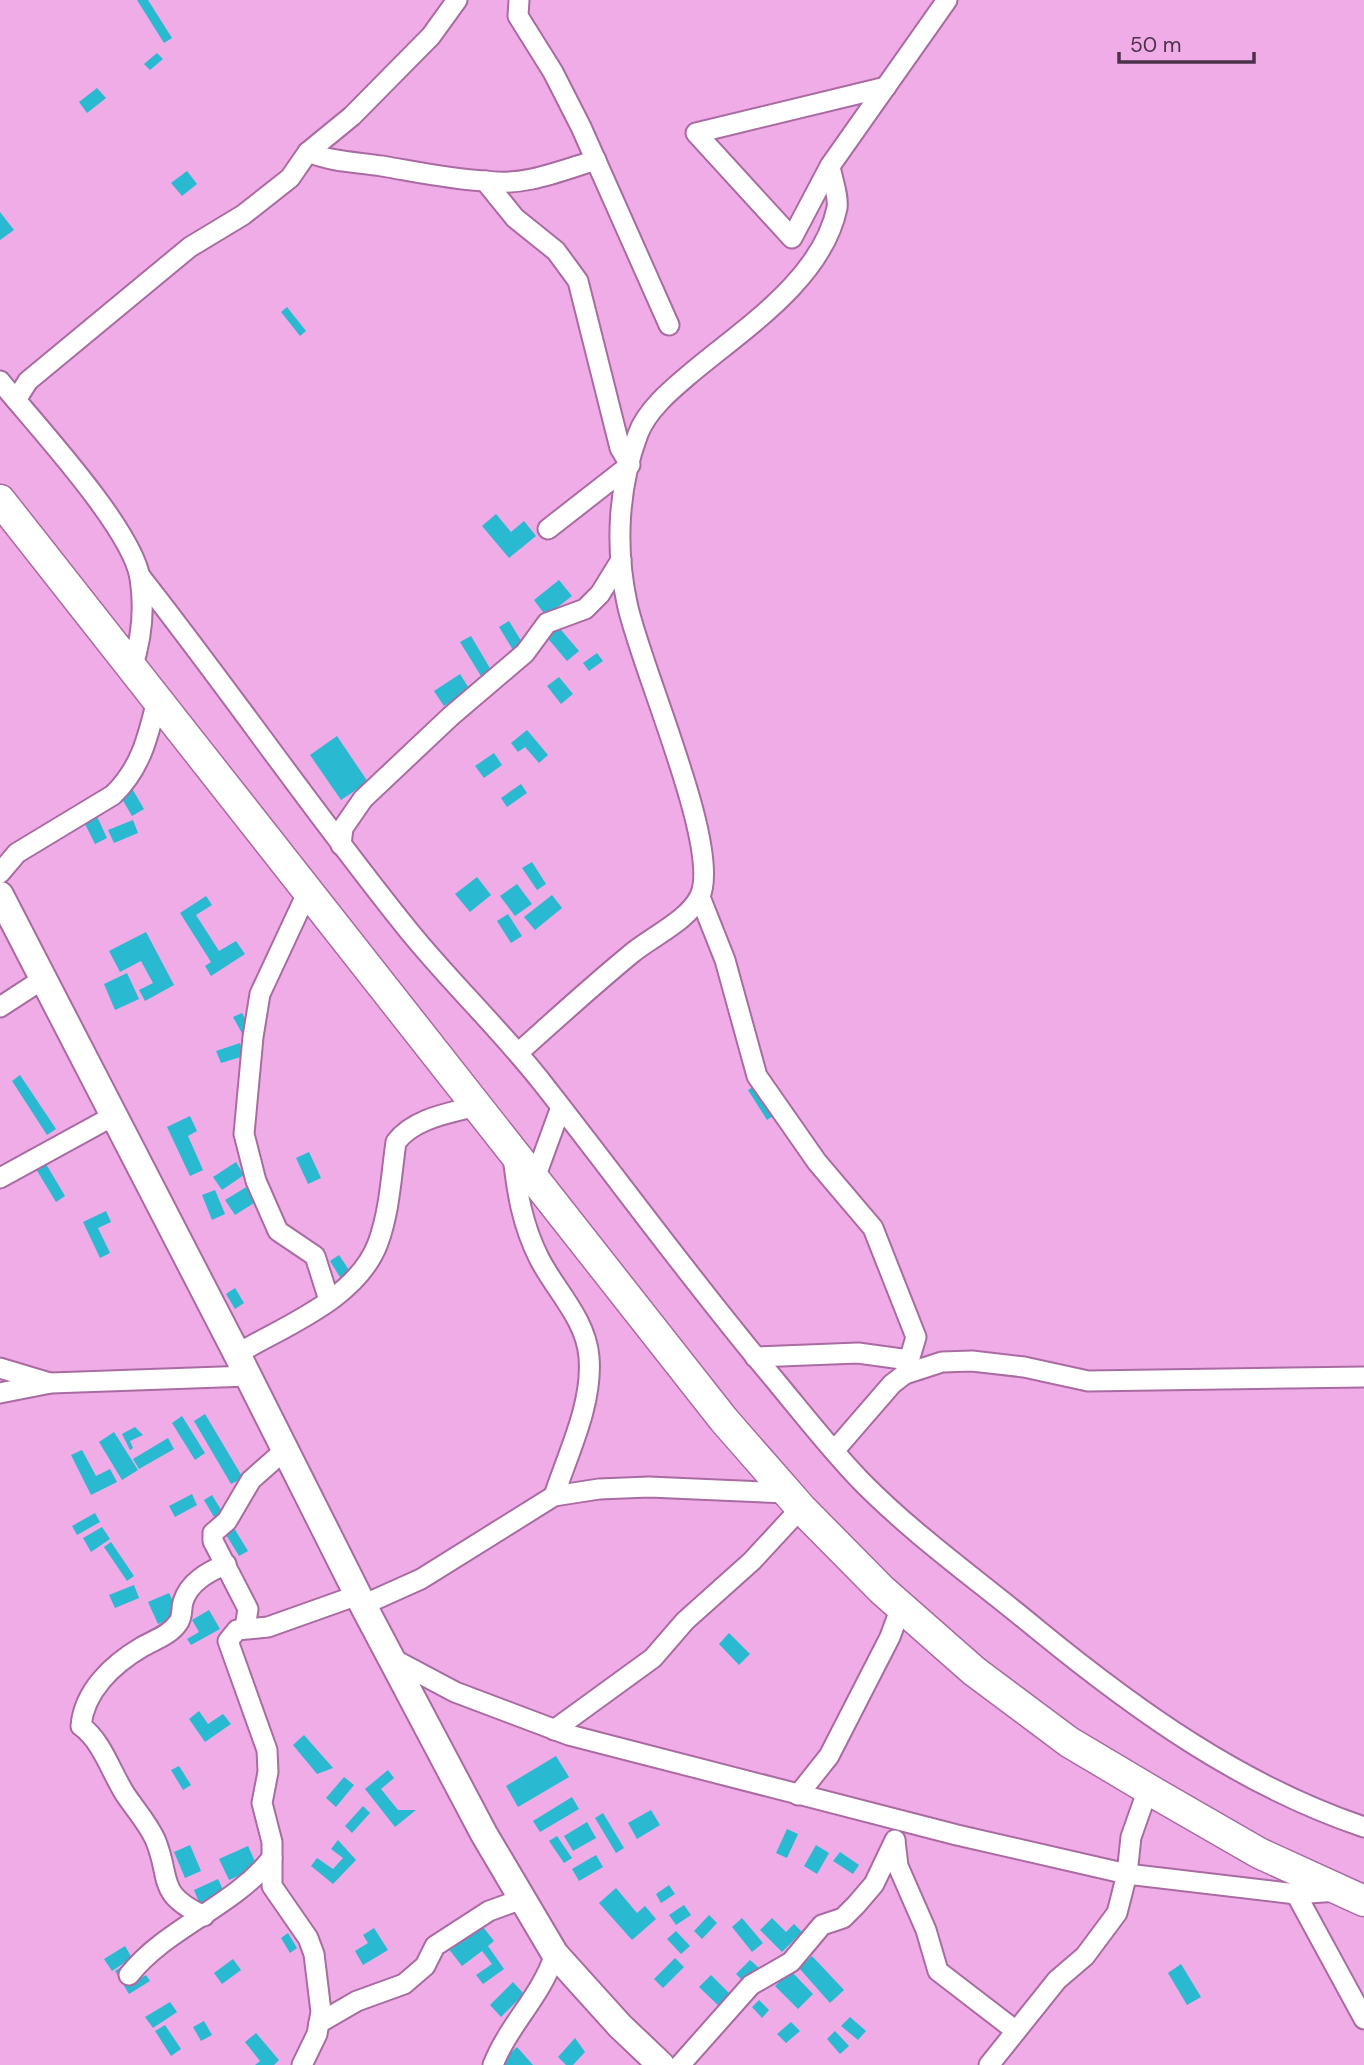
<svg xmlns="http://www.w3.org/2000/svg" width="1364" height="2065" viewBox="0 0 1364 2065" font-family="'DM Sans',sans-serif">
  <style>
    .building { fill: #29bad1 }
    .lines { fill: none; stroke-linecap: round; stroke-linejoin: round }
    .street-casing { stroke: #a96ba2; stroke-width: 23 }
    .secondary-casing { stroke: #a96ba2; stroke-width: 30 }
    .primary-casing { stroke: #a96ba2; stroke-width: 33 }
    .street { stroke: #fff; stroke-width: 19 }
    .secondary { stroke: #fff; stroke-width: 26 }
    .primary { stroke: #fff; stroke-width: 30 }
  </style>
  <rect width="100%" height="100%" fill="#eface6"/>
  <g class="building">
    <polygon points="137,0 148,0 172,38 164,43"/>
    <polygon points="157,53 163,59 150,70 144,64"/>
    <polygon points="97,88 106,98 87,113 79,102"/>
    <polygon points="187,171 197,184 182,196 171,183"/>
    <polygon points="0,212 14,230 0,240"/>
    <polygon points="287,307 306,331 300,336 281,312"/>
    <polygon points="496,514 511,532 524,521 536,536 509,558 482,526"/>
    <polygon points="559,580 572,596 546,616 534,600"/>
    <polygon points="509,621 525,647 515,653 499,627"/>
    <polygon points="556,624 579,651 567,661 544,634"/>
    <polygon points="471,636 491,670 481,676 460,642"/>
    <polygon points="597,653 603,661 589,671 583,663"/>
    <polygon points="460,674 470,690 444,706 434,691"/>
    <polygon points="559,677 573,694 561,704 547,686"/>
    <polygon points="527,730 548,755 539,763 525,747 518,752 511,743"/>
    <polygon points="337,736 368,782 341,800 310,755"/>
    <polygon points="494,753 502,765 484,778 475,766"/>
    <polygon points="521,784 527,793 507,807 501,798"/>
    <polygon points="130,785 144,809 132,816 118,792"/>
    <polygon points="95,812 107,838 95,844 82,818"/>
    <polygon points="133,820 138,833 114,843 108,830"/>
    <polygon points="532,862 546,884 537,890 522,868"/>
    <polygon points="477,877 491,895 470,912 455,894"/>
    <polygon points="517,884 532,904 515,916 500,896"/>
    <polygon points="552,895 562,908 535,930 524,917"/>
    <polygon points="206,896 212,905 196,915 219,951 236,941 245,954 211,976 205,966 211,962 180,913"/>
    <polygon points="508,914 522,936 511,943 497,921"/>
    <polygon points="146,932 174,985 145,1001 139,990 153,983 141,961 120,972 109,951"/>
    <polygon points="127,973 139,999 115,1010 104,984"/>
    <polygon points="242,1013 252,1032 244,1037 233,1017"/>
    <polygon points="240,1043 244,1056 221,1063 216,1051"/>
    <polygon points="20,1075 56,1129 47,1135 12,1081"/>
    <polygon points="758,1084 776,1114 767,1120 748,1090"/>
    <polygon points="190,1116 197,1131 188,1136 203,1170 190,1176 167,1127"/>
    <polygon points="309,1152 321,1178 308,1184 296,1158"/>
    <polygon points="236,1162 244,1175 222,1190 213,1177"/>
    <polygon points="46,1164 65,1196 56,1202 36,1169"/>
    <polygon points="248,1186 257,1201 235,1215 225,1200"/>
    <polygon points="215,1190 225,1214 212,1220 202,1195"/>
    <polygon points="106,1211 111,1222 98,1228 110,1253 100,1258 83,1222"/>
    <polygon points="339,1255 353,1276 343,1282 330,1261"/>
    <polygon points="235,1288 244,1303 235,1309 226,1294"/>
    <polygon points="205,1414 243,1478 231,1484 194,1421"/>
    <polygon points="182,1416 205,1453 195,1460 172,1423"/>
    <polygon points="135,1427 143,1435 130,1441 133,1448 130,1450 122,1434"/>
    <polygon points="114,1432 138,1470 122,1480 99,1442"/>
    <polygon points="168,1438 174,1449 139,1469 133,1459"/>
    <polygon points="82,1450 96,1476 110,1469 117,1482 91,1495 71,1455"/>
    <polygon points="192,1494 197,1505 175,1517 169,1506"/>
    <polygon points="212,1495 226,1518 218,1524 204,1500"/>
    <polygon points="95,1513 100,1522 77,1535 72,1526"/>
    <polygon points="102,1527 110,1539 91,1552 83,1538"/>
    <polygon points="234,1528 248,1551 239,1556 225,1533"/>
    <polygon points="111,1542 134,1576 127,1581 104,1547"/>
    <polygon points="134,1585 139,1598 115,1608 109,1595"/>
    <polygon points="169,1593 179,1615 158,1624 148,1602"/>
    <polygon points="209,1610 220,1629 191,1645 187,1639 199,1632 192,1620"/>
    <polygon points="729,1633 750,1654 739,1665 719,1644"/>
    <polygon points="199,1711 208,1724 223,1714 231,1724 205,1742 189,1719"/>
    <polygon points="304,1735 333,1768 317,1774 293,1745"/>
    <polygon points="556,1756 569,1777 518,1807 506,1786"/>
    <polygon points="179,1766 191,1785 183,1790 171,1770"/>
    <polygon points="388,1770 394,1778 381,1789 398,1810 416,1810 395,1827 365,1789"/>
    <polygon points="344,1777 354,1785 336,1807 326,1798"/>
    <polygon points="572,1797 579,1809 540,1832 533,1821"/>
    <polygon points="363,1806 370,1813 352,1833 345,1826"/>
    <polygon points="651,1810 660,1825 637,1839 628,1823"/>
    <polygon points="603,1813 624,1848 616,1853 595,1818"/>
    <polygon points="587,1822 596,1838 573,1851 564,1836"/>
    <polygon points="787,1829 798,1834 787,1858 776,1853"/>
    <polygon points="557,1836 572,1858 564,1863 549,1841"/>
    <polygon points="338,1840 356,1860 333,1884 311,1866 317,1858 333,1869 343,1858 331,1849"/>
    <polygon points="190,1845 201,1871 185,1878 174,1852"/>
    <polygon points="816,1845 829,1853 817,1874 804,1866"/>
    <polygon points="248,1846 258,1868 229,1880 219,1859"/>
    <polygon points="840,1852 859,1865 853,1874 833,1861"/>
    <polygon points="596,1855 603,1867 579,1881 572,1869"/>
    <polygon points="218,1879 226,1896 201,1907 194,1890"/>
    <polygon points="669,1885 675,1894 661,1903 656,1894"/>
    <polygon points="616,1888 637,1913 645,1906 656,1919 632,1940 599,1903"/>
    <polygon points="684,1905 691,1915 676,1925 669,1915"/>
    <polygon points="709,1915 717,1923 702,1939 694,1931"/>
    <polygon points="742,1918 763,1943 752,1952 732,1927"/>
    <polygon points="772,1918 786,1932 794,1924 802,1932 782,1952 760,1930"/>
    <polygon points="480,1923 494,1941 488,1946 504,1969 483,1984 476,1975 492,1964 482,1951 462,1966 448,1948"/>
    <polygon points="374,1928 388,1950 363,1965 355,1951 368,1943 363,1935"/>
    <polygon points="676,1931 690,1946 681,1954 667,1939"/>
    <polygon points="288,1933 297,1948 290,1953 281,1938"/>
    <polygon points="125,1946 132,1958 112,1971 104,1959"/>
    <polygon points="812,1956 844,1990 830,2003 799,1968"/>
    <polygon points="675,1958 684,1967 663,1988 654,1979"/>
    <polygon points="233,1959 241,1970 222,1984 214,1973"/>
    <polygon points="750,1960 759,1968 744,1982 736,1974"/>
    <polygon points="1181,1964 1201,1997 1187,2005 1168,1973"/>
    <polygon points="123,1966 133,1983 146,1975 150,1981 129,1994 115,1971"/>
    <polygon points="791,1971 813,1994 798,2009 775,1986"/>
    <polygon points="711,1975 732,1996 721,2008 699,1987"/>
    <polygon points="513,1982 524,1994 501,2017 490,2005"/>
    <polygon points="759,2000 769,2010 762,2018 752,2007"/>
    <polygon points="170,2002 177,2012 153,2028 145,2017"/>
    <polygon points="850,2017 866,2031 858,2040 841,2026"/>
    <polygon points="204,2021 212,2035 201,2041 193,2027"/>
    <polygon points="791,2022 800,2031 786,2043 777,2034"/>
    <polygon points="165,2025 181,2049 171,2056 155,2031"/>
    <polygon points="835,2031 849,2046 840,2054 827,2039"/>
    <polygon points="256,2033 279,2060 274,2065 255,2065 260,2061 245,2042"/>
    <polygon points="575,2038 585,2052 573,2065 566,2065 558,2057"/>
    <polygon points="517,2047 533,2065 503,2065 501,2061"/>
  </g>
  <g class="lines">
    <g class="street-casing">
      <g id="street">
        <polyline points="519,0 518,16 553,72 581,127 669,325"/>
        <polyline points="308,152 352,116 431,36 457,0"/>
        <polyline points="830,166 792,238 696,133 886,87"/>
        <path d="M485,181c38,6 75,-10 111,-21"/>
        <path d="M0,381c35,43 132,147 140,197 5,32 2,60 -8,90"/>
        <path d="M16,400l12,-19 162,-134 53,-32 47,-37 18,-26c24,10 48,10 74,14 35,6 67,13 103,15l30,37 41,33 22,30 42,167 10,17 -82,64"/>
        <path d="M140,576c92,117 176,240 269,355 43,53 93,100 135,154 77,98 150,199 230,294 29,35 56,70 87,102 54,55 118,100 177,149 99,81 204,156 326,197"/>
        <polyline points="341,845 343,828 363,799 451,716 525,653 547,623 585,609 600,594 621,560"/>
        <path d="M0,873l17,-20 96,-58c28,-27 35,-58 44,-95"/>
        <polyline points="308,891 260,994 253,1037 244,1134 256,1181 278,1231 315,1256 329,1300"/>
        <polyline points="700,897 725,960 757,1076 817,1162 873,1228 916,1337 905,1374"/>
        <polyline points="0,1007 43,979"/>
        <path d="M518,1053c37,-33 74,-67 113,-99 20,-17 57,-33 69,-58 22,-49 -61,-232 -73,-293 -12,-55 -9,-116 11,-169 9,-24 33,-44 52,-60 52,-44 132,-94 147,-166 2,-12 -5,-29 -7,-42l117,-166"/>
        <path d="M513,1156c4,36 9,68 26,102 16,32 47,61 50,99 4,47 -21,96 -35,139"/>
        <polyline points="0,1178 115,1115"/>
        <polyline points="535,1178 561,1107"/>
        <path d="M237,1354c49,-29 120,-55 141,-111 12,-33 13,-67 18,-101 18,-24 54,-29 81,-36"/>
        <polyline points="755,1357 858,1353 909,1360"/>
        <polyline points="0,1368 50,1383"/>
        <polyline points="0,1393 51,1383 249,1376"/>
        <polyline points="834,1451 892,1384 905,1374 942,1362 972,1361 1024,1367 1088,1381 1364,1377"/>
        <polyline points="363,1605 421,1579 554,1496 599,1489 649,1487 788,1493"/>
        <polyline points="245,1628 248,1609 213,1541 213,1533 227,1521 251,1480 285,1450"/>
        <polyline points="393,1659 455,1692 569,1735 957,1835 1127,1874 1296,1894 1337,1891"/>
        <polyline points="554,1730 653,1658 685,1621 752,1561 801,1508"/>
        <polyline points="798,1795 829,1756 890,1637 901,1607"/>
        <polyline points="895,1841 898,1866 926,1930 938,1971 1016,2031"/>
        <polyline points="1296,1894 1364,2019"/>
        <path d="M204,1916c-49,-23 -32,-37 -49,-77 -8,-17 -20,-30 -30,-45 -14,-22 -23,-53 -44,-68 3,-35 32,-62 61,-79 12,-7 28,-12 36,-24 5,-6 3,-14 5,-21 6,-20 25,-30 43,-38"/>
        <path d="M129,1975c38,-48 103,-67 143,-117"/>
        <polyline points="319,2023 357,2001 404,1984 425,1966 435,1946 489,1911 522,1899"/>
        <polyline points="302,2065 317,2034 321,2012 314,1954 308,1938 272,1886 272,1842 262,1803 268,1772 267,1750 228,1641 237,1630 268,1627 358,1595"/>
        <path d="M493,2065c16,-41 48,-68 62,-111"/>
        <polyline points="680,2065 751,1985 791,1962 822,1925 843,1918 856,1905 874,1884 895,1840"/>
        <polyline points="989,2065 1057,1980 1085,1956 1117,1913 1127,1874 1131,1837 1148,1789"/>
      </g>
    </g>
    <g class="secondary-casing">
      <polyline id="secondary" points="0,895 237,1354 363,1605 484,1834 555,1954 620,2026 661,2065"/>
    </g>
    <g class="primary-casing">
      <polyline id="primary" points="0,500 724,1420 801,1508 882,1590 974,1671 1069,1742 1148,1789 1259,1853 1364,1901"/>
    </g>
    <use href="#street" class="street"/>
    <use href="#secondary" class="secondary"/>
    <use href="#primary" class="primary"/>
  </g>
  <path d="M1119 52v10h135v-10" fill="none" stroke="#4c3249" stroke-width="3.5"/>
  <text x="1130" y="52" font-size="21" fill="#4c3249" stroke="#eface6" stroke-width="5" paint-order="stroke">50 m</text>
</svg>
